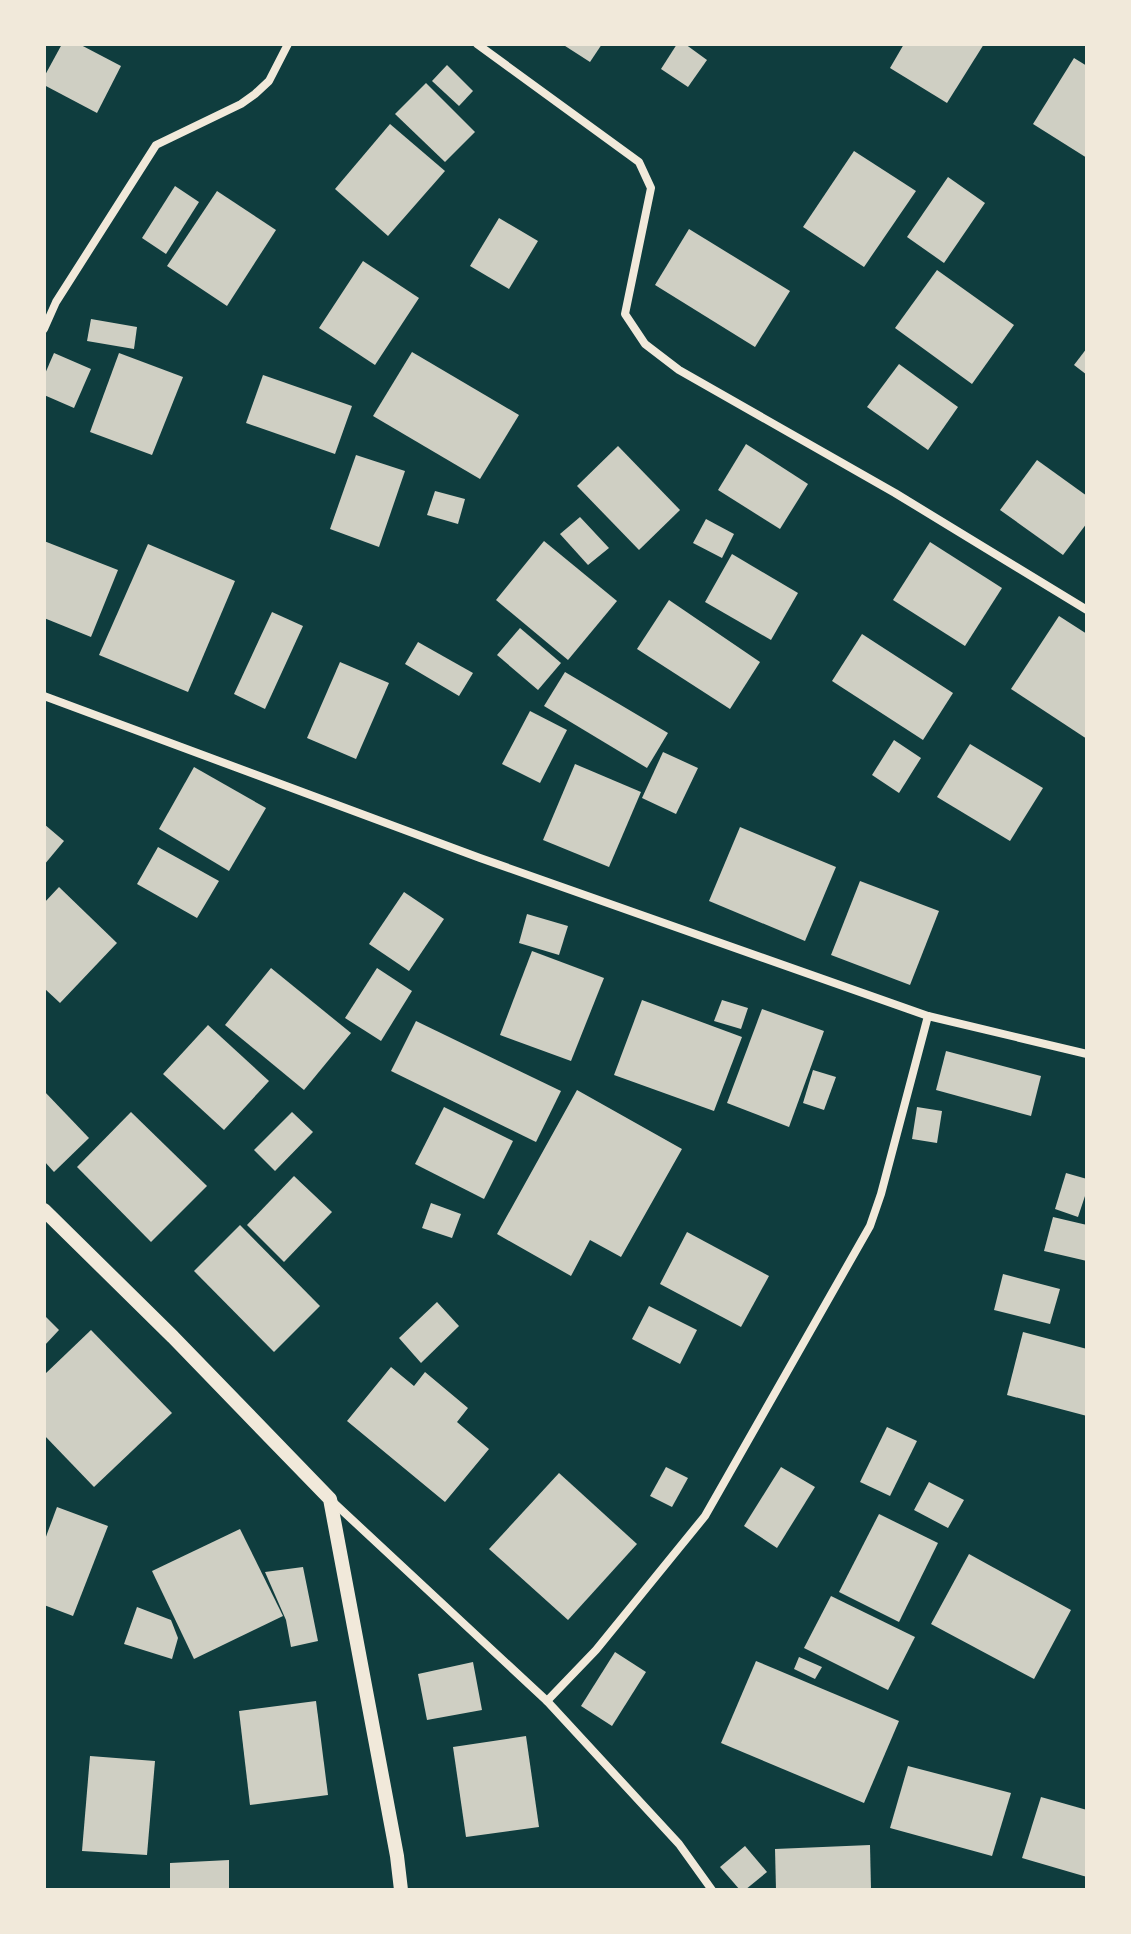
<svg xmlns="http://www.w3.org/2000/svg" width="1131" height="1934" viewBox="0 0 1131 1934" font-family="'Sofia Sans Condensed',sans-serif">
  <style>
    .building { fill: #cfcfc3 }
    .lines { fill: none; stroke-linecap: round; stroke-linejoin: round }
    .minor { stroke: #f1e9da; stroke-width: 8 }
    .tertiary { stroke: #f1e9da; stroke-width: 14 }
  </style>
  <rect width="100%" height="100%" fill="#0f3d3e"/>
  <g class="building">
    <polygon points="62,44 79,44 121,66 97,113 44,85 44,77"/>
    <polygon points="562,44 602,44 590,62"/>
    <polygon points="677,44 685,44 707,60 688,87 661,69"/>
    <polygon points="904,44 984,44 947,103 890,68"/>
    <polygon points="1074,58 1087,66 1087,158 1033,124"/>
    <polygon points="447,65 473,91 459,106 432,81"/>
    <polygon points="426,83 475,132 445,162 395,114"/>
    <polygon points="390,124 445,171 388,236 335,189"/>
    <polygon points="854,151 916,191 864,267 803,227"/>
    <polygon points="948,177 985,203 944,263 907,237"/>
    <polygon points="175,186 199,202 166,254 142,238"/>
    <polygon points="217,191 276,230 227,306 167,266"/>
    <polygon points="499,218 538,241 509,289 470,266"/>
    <polygon points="689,229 790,291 755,347 655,285"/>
    <polygon points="363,261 419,298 375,365 319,328"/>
    <polygon points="937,270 1014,325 972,384 895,328"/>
    <polygon points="91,319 137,327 134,349 87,341"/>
    <polygon points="1087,348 1087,375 1074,365"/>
    <polygon points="412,352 519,415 480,479 373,416"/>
    <polygon points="54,353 91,369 74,408 44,395 44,376"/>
    <polygon points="119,353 183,377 152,455 90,432"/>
    <polygon points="899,364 958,407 928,450 867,407"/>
    <polygon points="263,375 352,406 335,454 246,423"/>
    <polygon points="746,444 808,484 780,529 718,490"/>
    <polygon points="618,446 680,510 639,550 577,486"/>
    <polygon points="356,455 405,471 379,547 330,529"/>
    <polygon points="1037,460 1087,496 1087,523 1063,555 1000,510"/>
    <polygon points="435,491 465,499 458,524 427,515"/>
    <polygon points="580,517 609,548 588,565 560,534"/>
    <polygon points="706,519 734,534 722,558 693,543"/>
    <polygon points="44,541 118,570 91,637 44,618"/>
    <polygon points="544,541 617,601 568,660 496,600"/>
    <polygon points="930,542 1002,588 965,646 893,600"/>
    <polygon points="148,544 235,581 188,692 99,655"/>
    <polygon points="732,554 798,593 771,640 705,602"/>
    <polygon points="669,600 760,662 730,709 637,649"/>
    <polygon points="272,612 303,626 265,709 234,694"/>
    <polygon points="1059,616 1087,634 1087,739 1011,689"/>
    <polygon points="520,628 561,663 538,690 497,655"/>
    <polygon points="862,634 953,693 923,740 832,681"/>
    <polygon points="418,642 473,673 459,696 405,664"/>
    <polygon points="340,662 389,683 356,759 307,738"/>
    <polygon points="565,672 668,733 647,768 544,706"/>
    <polygon points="530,711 567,730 540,783 502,764"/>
    <polygon points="894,740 921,758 899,793 872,775"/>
    <polygon points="970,744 1043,788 1010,841 937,797"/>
    <polygon points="663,752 698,768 676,814 642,798"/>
    <polygon points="575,764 641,792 609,867 543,840"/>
    <polygon points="194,767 266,808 229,871 159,829"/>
    <polygon points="44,824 64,841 44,865"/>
    <polygon points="740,827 836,867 805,941 709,901"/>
    <polygon points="158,847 219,881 197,918 137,884"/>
    <polygon points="860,881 939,911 910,985 831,955"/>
    <polygon points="59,887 117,943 60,1003 44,988 44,903"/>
    <polygon points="404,892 444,919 409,971 369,944"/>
    <polygon points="527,914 568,926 559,955 519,943"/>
    <polygon points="532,951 604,978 571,1061 500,1035"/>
    <polygon points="271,968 351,1033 304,1090 225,1025"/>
    <polygon points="377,968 412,991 381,1041 345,1018"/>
    <polygon points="642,1000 742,1037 714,1111 614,1075"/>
    <polygon points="722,1000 748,1008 741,1029 714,1021"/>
    <polygon points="762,1009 824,1031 789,1127 727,1103"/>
    <polygon points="416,1021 561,1091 536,1142 391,1071"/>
    <polygon points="208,1025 269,1081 224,1130 163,1074"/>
    <polygon points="946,1051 1041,1076 1031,1116 936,1090"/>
    <polygon points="813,1070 836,1077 824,1110 803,1103"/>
    <polygon points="577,1090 682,1149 621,1257 590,1240 571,1276 497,1234"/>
    <polygon points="44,1091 89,1138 54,1172 44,1161"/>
    <polygon points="444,1107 513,1141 484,1199 415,1164"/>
    <polygon points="917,1107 942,1111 937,1143 912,1139"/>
    <polygon points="131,1112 207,1186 151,1242 77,1167"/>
    <polygon points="292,1112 313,1132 275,1171 254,1150"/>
    <polygon points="1066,1173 1087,1179 1087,1190 1078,1217 1055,1209"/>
    <polygon points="294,1176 332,1212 284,1262 247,1225"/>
    <polygon points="431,1203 461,1214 452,1238 422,1228"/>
    <polygon points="1053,1217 1087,1225 1087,1261 1044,1251"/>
    <polygon points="240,1225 320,1306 274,1352 194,1271"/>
    <polygon points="687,1232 769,1276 741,1327 660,1284"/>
    <polygon points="1003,1274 1060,1289 1050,1324 994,1310"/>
    <polygon points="437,1302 459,1326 421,1363 399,1338"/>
    <polygon points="649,1306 697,1330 680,1364 632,1339"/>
    <polygon points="44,1315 59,1330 44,1346"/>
    <polygon points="91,1330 172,1413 94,1487 44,1435 44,1375"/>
    <polygon points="1023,1332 1087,1349 1087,1416 1007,1395"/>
    <polygon points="391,1367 414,1386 425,1372 468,1408 457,1422 489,1449 445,1502 347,1421"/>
    <polygon points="887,1427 917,1441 890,1496 860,1482"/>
    <polygon points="666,1467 688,1478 672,1507 650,1496"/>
    <polygon points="781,1467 815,1487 777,1548 744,1526"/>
    <polygon points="559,1473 637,1544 568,1620 489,1549"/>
    <polygon points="929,1482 964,1500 948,1528 914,1510"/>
    <polygon points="57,1507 108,1526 73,1616 44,1605 44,1542"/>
    <polygon points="879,1514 938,1543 899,1622 839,1592"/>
    <polygon points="240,1529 283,1616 194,1659 152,1571"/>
    <polygon points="969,1554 1071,1610 1034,1679 931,1624"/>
    <polygon points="303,1567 318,1641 291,1647 286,1620 265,1572"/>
    <polygon points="831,1596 915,1637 888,1690 804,1648"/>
    <polygon points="137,1607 171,1620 178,1638 172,1659 124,1644"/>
    <polygon points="615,1652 646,1672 612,1726 581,1706"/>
    <polygon points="799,1657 822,1667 815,1679 794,1669"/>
    <polygon points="756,1661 899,1721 864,1803 721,1743"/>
    <polygon points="473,1662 482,1710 427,1720 418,1674"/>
    <polygon points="316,1701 328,1795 250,1805 239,1711"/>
    <polygon points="526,1736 539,1827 466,1837 453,1747"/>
    <polygon points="90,1756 155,1761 147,1855 82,1851"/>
    <polygon points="908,1766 1011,1793 992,1856 890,1828"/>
    <polygon points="1041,1797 1087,1810 1087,1877 1022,1858"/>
    <polygon points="870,1845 871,1890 776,1890 775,1849"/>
    <polygon points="745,1846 767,1872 745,1890 740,1890 720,1867"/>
    <polygon points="229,1860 229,1890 170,1890 170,1863"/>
  </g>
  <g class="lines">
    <g class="minor">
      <polyline points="477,44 639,162 651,188 625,314 645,344 679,370 895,493 1087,610"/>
      <polyline points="44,329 56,302 156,145 241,104 255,94 269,81 288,44"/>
      <polyline points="44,696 480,858 928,1016 1087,1054"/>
      <polyline points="333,1502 547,1701 679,1844 712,1890"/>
      <polyline points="547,1701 596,1650 705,1516 870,1226 881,1194 928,1016"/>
    </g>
    <polyline class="tertiary" points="44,1210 173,1337 330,1499 397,1856 401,1890"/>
  </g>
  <rect width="1131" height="1934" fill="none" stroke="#f1e9da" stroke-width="92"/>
</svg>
